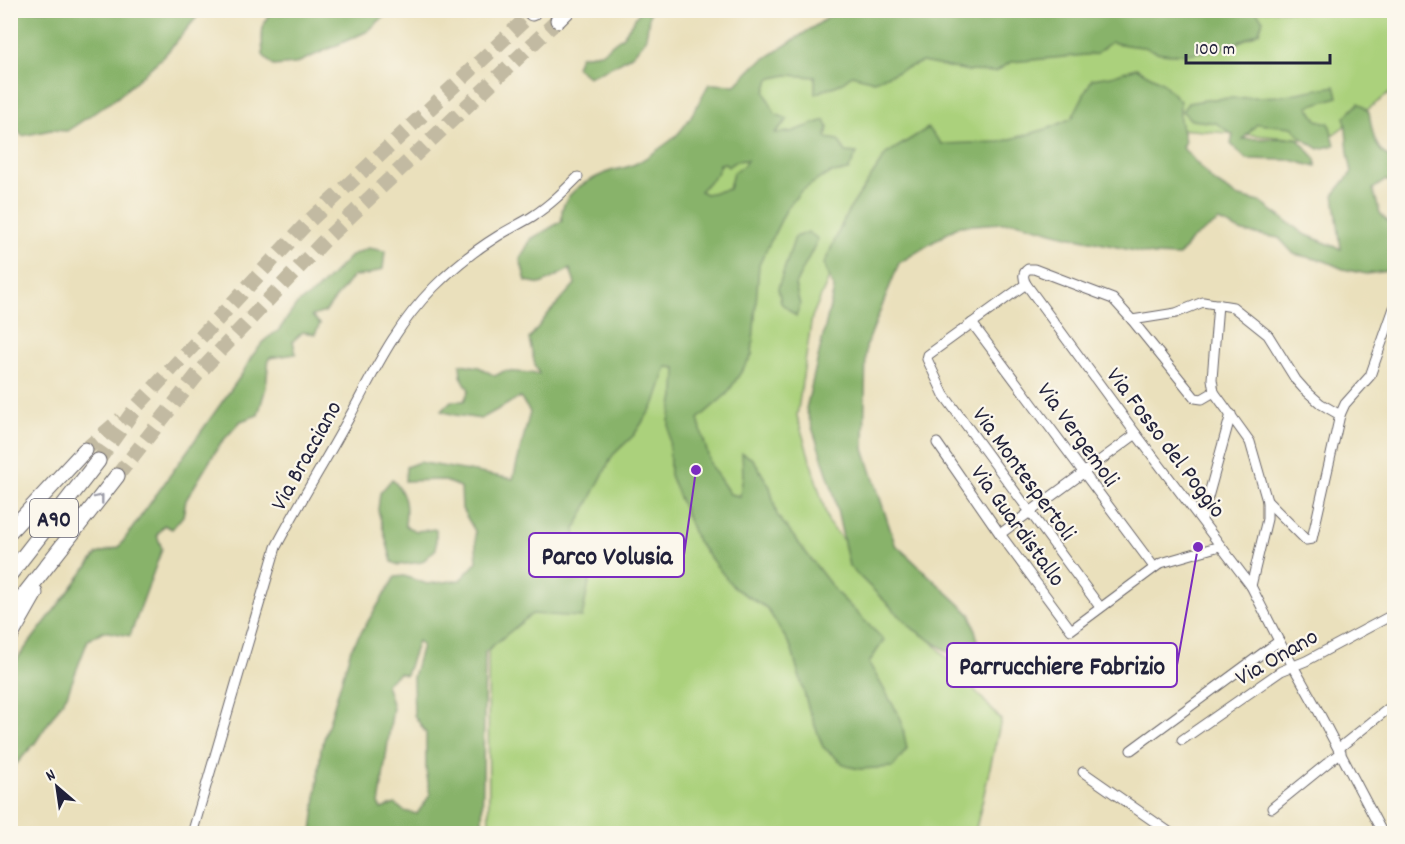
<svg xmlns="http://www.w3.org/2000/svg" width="1405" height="844" viewBox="0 0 1405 844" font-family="Dekko,sans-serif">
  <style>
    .green { fill: #abd17b; stroke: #667a5b; stroke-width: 1.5 }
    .forest { fill: #88b36b; stroke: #556a53; stroke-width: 1.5; fill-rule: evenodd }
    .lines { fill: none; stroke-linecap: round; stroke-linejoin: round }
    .highway-tunnel { stroke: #c2baa2; stroke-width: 15; stroke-dasharray: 15 8; stroke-linecap: butt }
    .minor-casing { stroke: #686468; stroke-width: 11 }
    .highway-casing { stroke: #686468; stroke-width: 17 }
    .minor { stroke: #fff; stroke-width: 9 }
    .highway { stroke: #fff; stroke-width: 15 }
    .oneway { stroke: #9c9ca7 }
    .labels { text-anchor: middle; stroke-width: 4.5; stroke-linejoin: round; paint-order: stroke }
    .shield { fill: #fbf7ec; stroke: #636270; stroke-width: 1.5 }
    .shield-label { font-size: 22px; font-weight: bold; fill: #22223b }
    .street-label { font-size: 24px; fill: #22223b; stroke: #fbf7ec }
    .leader { fill: none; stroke: #7b2cbf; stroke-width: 2 }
    .callout-dot { fill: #7b2cbf; stroke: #fbf7ec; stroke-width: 2 }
    .callout { fill: #fbf7ec; stroke: #7b2cbf; stroke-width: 2 }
    .callout-label { font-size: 26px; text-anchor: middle; font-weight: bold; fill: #22223b }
  </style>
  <rect width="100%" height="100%" fill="#fbf7ec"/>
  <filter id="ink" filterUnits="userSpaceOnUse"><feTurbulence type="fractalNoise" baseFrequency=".0167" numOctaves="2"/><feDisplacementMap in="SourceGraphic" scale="12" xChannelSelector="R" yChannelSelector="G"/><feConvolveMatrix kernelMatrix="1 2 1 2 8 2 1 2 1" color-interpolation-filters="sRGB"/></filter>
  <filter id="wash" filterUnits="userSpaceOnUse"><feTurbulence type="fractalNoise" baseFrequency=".008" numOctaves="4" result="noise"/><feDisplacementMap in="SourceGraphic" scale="24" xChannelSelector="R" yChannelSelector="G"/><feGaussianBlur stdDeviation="1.35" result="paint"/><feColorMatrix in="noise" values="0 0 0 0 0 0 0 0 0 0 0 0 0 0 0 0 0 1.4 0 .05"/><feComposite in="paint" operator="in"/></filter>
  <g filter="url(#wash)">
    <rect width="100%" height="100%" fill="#eae0bc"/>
    <polygon class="green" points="1096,10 1394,11 1394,90 1324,141 1167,128 849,232 812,317 797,416 829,524 1001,720 975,833 489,833 488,651 655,322 726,98 853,11 1040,24"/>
    <g class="forest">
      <path d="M1011,10h244l8,10 -4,12c-29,17 -65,25 -98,21 -6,-1 -12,-5 -18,-6 -11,-1 -21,-2 -32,-5l-15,12 -85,8 -16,10 -27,-1 -46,-9 -48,19 -22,-6 -12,9 -25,10v-17l-28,-2 -18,4 -4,13 10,22 13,5 -13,14 16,-1 34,-12 3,7 -2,11 12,2 8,12 11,1 -9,18 -17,2 -10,5 -21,14 -14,18 -27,55 -7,90 -25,39 -29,25 13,47 19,28 10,2 3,-21 -1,-22 11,6 17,28 7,28 60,78 47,47 -15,23 32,56 6,30 -14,18 -33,2 -14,-3 -23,-19 -14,-37 -18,-63 -24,-39 -33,-20 -37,-47 -27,-66 -1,-54 6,-30 1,-23 -9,-1 -12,36 -21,32 -21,20 -38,74 5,41 11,3 -9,44 -50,-3 -47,38 -3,181h-170l9,-84 30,-100 44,-72 9,-1 23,8 33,-4 17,-18 -2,-31 -13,-22 -1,-22 -19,-7 -37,1 1,-14 13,-5 94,17 17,-67 -10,-15 -39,22 -26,-4 -14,-4 10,-10h13l5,-11 -8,-14 -1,-12 19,3 16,9 9,-5 35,3 -4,-9 -6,-26 19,-25 27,-30 -5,-15 -29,15 -15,-3 -6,-22 11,-20 31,-18c-4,-27 24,-40 46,-49 9,-3 19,-4 27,-8 12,-6 24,-15 35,-23 18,-14 28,-38 39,-57l27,1 19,-20 83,-54h152l-20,3 4,1 24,-1zM747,160l-3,5 -11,8 -4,16 -23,5 -6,-3 17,-17 3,-10 5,-1 3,4 8,-6zM418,641l4,4 -9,32 1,38 12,18v37l4,25 -13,19 -13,-3 -9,-7 -14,5 -2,-4 14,-98 -7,-23 13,-11 7,2z"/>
      <polygon points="10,11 11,10 202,11 165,55 118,97 67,131 51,130 22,136 11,121"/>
      <path d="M274,11v-1l116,1 -22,20 -73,33 -22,2 -10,-11c-1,-17 -4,-34 11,-44z"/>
      <path d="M640,11h10c-2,7 -2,22 -5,28 -9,20 -39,30 -57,38l-12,-10 4,-11 21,-3 22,-17z"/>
      <path d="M1136,68l26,14 18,19v20l5,20 -3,6 31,34 23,15 24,6 44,32 37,15 -7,-55 18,-22 -4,-19 -3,-36 14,-14 10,9c4,23 4,37 25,49v24l-8,-5 -13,9 7,24 14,15v42l-27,4 -24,-5 -18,-8 -31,-7 -15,-16 -36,-6 -24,-11 -28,19 -12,16 -26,-1 -90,-20 -47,-13 -57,4 -60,37 -33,84 -2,102 31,95 76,71 17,63 -75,-49 -64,-63 -16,-75 -27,-82 28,-120 -10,-25 23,-51 39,-59 42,-26 14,16 58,-2 50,-14 22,-10 20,-39 19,-3z"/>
      <polygon points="1335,86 1338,97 1308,106 1317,120 1329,123 1335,145 1319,149 1303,139 1292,127 1257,124 1243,139 1297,138 1316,159 1316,167 1291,160 1246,159 1231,144 1233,135 1216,123 1191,120 1182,111 1188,103 1212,99 1280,96"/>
      <polygon points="808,232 818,239 795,285 800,305 796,316 781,303 778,288 795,237"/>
      <polygon points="368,248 385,251 383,269 367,275 353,276 325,312 312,316 320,324 315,334 303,332 293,341 296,354 269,358 266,387 258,415 241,421 220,444 186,500 183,516 172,529 164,525 157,535 162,549 130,636 103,631 88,640 67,695 35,743 11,770 11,667 97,554 119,547 242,374 252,356 266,339 279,330 297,304 315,292 352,255"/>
      <path d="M392,479c15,16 15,27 13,47l11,5 20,-2v20l-14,13 -24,3 -6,-3 -14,-52 2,-17z"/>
    </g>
  </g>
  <g filter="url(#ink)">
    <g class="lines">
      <g class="highway-tunnel">
        <polyline points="85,450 121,419"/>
        <polyline points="98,461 137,406 305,225 532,13"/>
        <polyline points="117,476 197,375 323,242 558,20"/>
      </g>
      <g class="minor-casing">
        <g id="minor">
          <polyline points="1026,284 928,355 927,359 944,395 1100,607"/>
          <polyline points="1132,320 1195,398 1202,399 1214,392 1250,442 1267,501 1267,519 1251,586"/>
          <polyline points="972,323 1154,567"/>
          <polyline points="1214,392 1212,379 1218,304"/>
          <path d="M1340,415l-19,-11 -17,-15 -8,-9 -28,-45 -35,-28 -30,-5 -27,11 -44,7 -19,-21 -79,-30h-6c-6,4 -5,9 -2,15l110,150 115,152 28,55 36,64 68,129"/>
          <polyline points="937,443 1000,534 1071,630 1161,563 1220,546"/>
          <polyline points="1267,501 1306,540 1312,539 1340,415 1345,404 1370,376 1394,308"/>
          <polyline points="1202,519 1231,414"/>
          <polyline points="1000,534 1136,434"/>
          <polyline points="1182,740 1281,671 1306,661 1394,614"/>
          <polyline points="1339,748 1394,704"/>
          <polyline points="1131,750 1279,641"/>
          <polyline points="1083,772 1172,834"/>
          <polyline points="1272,808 1341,752"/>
          <path d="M192,834l84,-287c23,-44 50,-87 74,-131 26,-48 44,-88 84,-129 19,-19 41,-37 64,-51 11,-7 24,-13 35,-20 17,-11 31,-25 45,-39"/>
        </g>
      </g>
      <g class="highway-casing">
        <g id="highway">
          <polyline points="532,13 534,10"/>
          <polyline points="558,20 568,10"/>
          <polyline points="10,531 85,450"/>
          <polyline points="10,574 98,461"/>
          <polyline points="10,613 117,476"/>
          <polyline points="10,637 35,593"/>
        </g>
      </g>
      <use href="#minor" class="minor"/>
      <use href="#highway" class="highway"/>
    </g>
    <defs><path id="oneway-chevron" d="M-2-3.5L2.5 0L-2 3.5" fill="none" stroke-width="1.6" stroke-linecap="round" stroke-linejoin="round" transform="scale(1.5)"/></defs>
    <use class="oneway" href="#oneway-chevron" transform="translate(100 498) rotate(-52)"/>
  </g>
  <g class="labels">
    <rect class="shield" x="30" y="499" width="48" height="38" rx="4.5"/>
    <g class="shield-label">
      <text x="54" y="526">A90</text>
    </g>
    <g class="street-label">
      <text transform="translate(1079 434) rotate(54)" y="8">Via Vergemoli</text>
      <text transform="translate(1167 442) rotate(53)" y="8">Via Fosso del Poggio</text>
      <text transform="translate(305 455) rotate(-61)" y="8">Via Bracciano</text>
      <text transform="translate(1025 473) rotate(54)" y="8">Via Montespertoli</text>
      <text transform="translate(1019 525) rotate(54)" y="8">Via Guardistallo</text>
      <text transform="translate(1276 656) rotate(-30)" y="8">Via Onano</text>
    </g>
  </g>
  <path class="leader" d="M696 470L684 555M1198 547L1177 665"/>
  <g class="callout-dot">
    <circle cx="696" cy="470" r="6"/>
    <circle cx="1198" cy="547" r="6"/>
  </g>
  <g class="callout">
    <rect x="529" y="533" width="155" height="44" rx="6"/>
    <rect x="947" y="643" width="230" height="44" rx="6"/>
  </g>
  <g class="callout-label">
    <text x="607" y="564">Parco Volusia</text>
    <text x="1062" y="674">Parrucchiere Fabrizio</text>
  </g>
  <rect width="1405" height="844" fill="none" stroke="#fbf7ec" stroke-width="36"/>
  <g transform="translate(57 787) rotate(331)" stroke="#fbf7ec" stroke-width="4.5" paint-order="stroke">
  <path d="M0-4.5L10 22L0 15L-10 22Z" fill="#22223b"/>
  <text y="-9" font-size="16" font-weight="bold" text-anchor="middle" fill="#22223b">N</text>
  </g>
  <path d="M1186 54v9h144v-9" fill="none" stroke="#22223b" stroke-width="3"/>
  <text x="1195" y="54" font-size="18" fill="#22223b" stroke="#fbf7ec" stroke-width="4.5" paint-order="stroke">100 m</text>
</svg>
